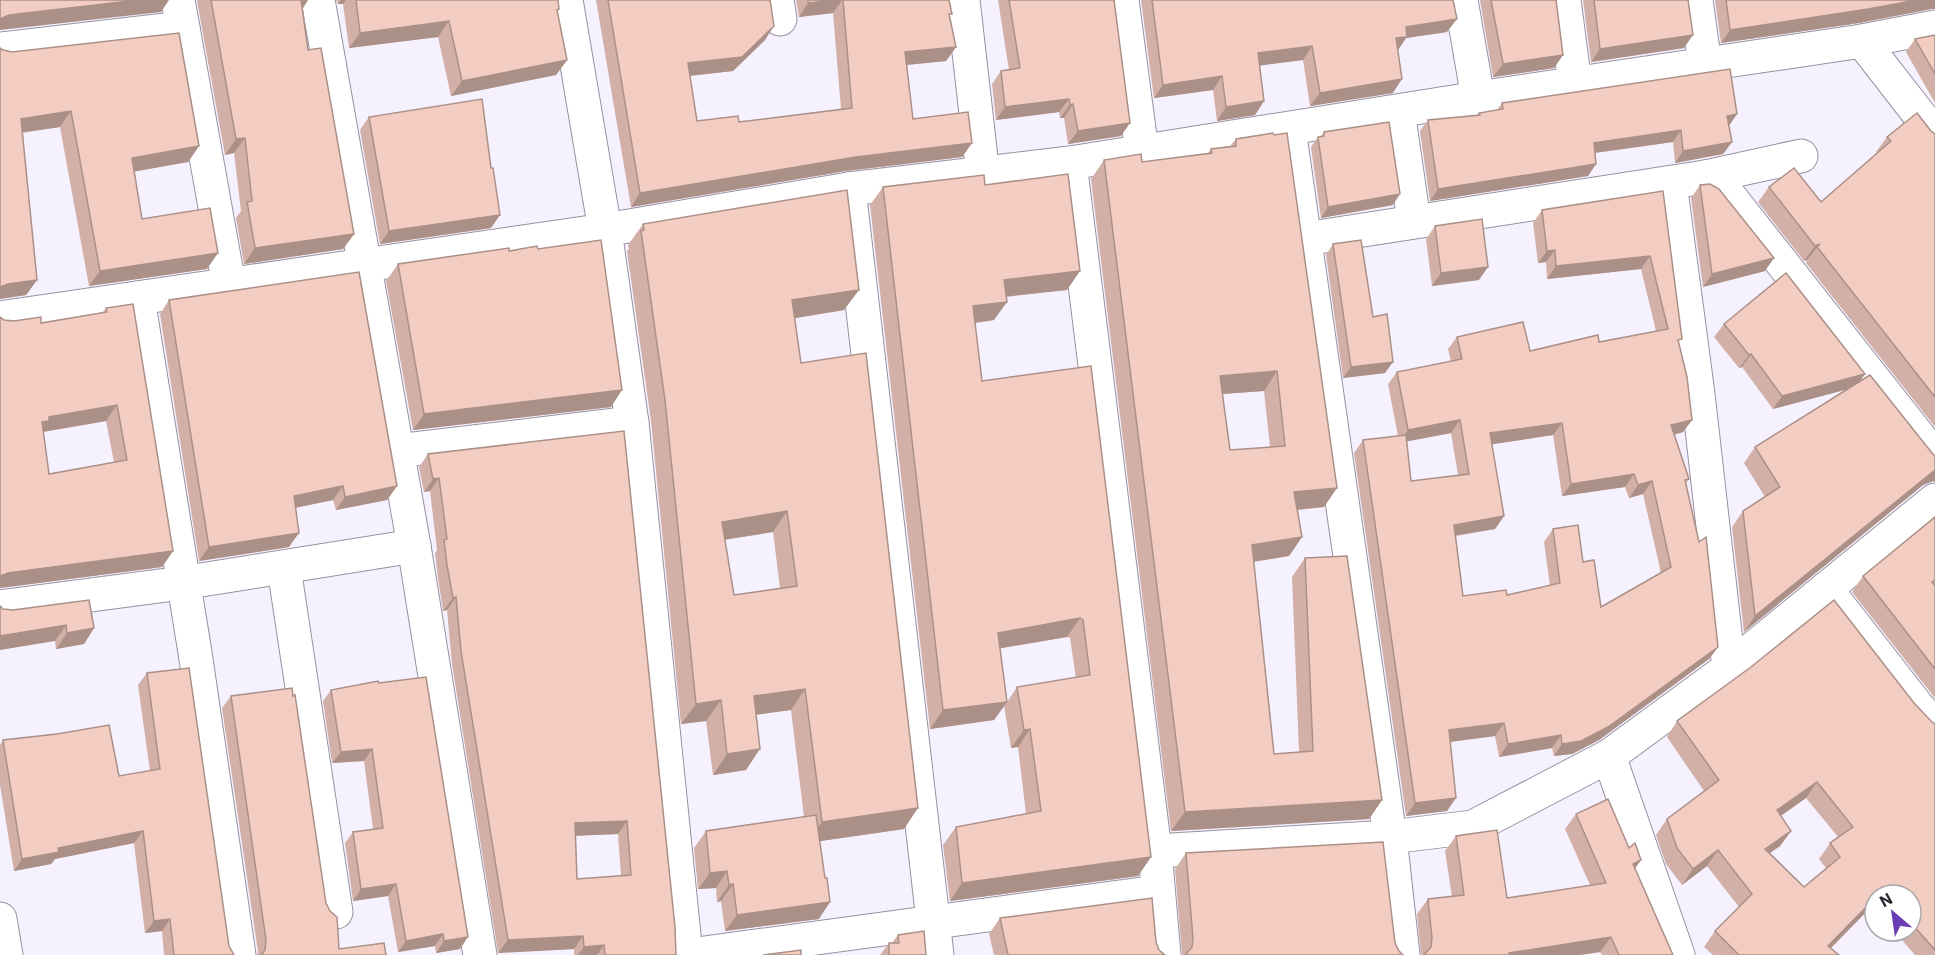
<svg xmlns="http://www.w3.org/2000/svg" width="1935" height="955" viewBox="0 0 1935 955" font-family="Roboto,sans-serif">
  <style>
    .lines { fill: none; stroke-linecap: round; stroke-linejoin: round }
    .minor-casing { stroke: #9791a1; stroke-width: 35 }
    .minor { stroke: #fff; stroke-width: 33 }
    .wall { fill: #d2b0a7; fill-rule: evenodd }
    .shaded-wall { fill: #ab9088 }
    .building { fill: #f4cdc2; stroke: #ab9088; stroke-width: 1.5; fill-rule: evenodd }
  </style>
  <rect width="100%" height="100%" fill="#f6f1ff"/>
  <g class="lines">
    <g class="minor-casing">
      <g id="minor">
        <polyline points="178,0 229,285"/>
        <polyline points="318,0 414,546 480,955"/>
        <polyline points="566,0 605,230 632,423 686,955"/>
        <polyline points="777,0 780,19"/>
        <polyline points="963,0 983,175"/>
        <polyline points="1122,0 1142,152"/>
        <polyline points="1461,0 1478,98"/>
        <polyline points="1564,0 1575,84"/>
        <polyline points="1696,0 1705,65"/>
        <polyline points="1862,41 1935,135"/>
        <polyline points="0,49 183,28"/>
        <polyline points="1398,111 1414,221"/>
        <polyline points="1289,129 1390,837 1403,955"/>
        <polyline points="1070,163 1155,851 1164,955"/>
        <polyline points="1705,177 1801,156"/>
        <polyline points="1670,183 1698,394 1729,668"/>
        <polyline points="849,189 937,955"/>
        <polyline points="1305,239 1705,177 1723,188 1935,457"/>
        <polyline points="138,298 196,659 239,955"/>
        <polyline points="0,318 605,230 849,189 1070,163 1478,98 1862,41 1935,27"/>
        <polyline points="397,451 632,423"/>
        <polyline points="284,568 336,912"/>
        <polyline points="1826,589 1918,707 1935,725"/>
        <polyline points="0,607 182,583 414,546"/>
        <polyline points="1155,851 1390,837 1473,827 1609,756"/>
        <polyline points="0,919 6,955"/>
        <polyline points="690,955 1157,892"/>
        <polyline points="1678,955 1609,756 1729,668 1935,500"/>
      </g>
    </g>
    <use href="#minor" class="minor"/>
  </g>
  <g class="wall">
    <polygon points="198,0 308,0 303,8 308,50 354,234 343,249 244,264 236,218 241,211 234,153 225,155 197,1"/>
    <polygon points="336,0 558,0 559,9 557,12 567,60 556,75 451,96 438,37 349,48 343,4 338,4"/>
    <polygon points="596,0 770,0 765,40 733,71 690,76 697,121 739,122 841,109 833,13 799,17 796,0 949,0 950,16 956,47 946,61 907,65 913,119 972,143 962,157 846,171 631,207"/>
    <polygon points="998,0 1114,0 1121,136 1068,144 1064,118 1060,118 1059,112 996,120 992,84 1001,71 1009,70"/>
    <polygon points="1141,0 1453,0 1447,32 1406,38 1398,50 1393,93 1310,106 1303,60 1260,65 1264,101 1255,115 1217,121 1213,90 1154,98"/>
    <polygon points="1480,0 1556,0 1563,55 1554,68 1493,77"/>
    <polygon points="1583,0 1688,0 1684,48 1591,62"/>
    <polygon points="1715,0 1935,0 1931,9 1859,23 1721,43"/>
    <polygon points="1935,35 1935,103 1906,52 1915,39"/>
    <polygon points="0,48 3,50 199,146 188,162 134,171 142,219 207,269 89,286 60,127 22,133 37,280 26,295 0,299"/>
    <polygon points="1502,103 1729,126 1732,142 1723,154 1675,163 1673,142 1595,153 1596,164 1588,176 1430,201 1420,131 1428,120 1478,115 1479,113 1497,110"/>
    <polygon points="369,117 491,228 380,244 360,130"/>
    <polygon points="1931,131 1935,134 1935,427 1806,263 1807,260 1804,261 1758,202 1769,187 1821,202 1877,153 1876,152 1887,137"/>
    <polygon points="1324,132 1393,205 1321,218 1311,147 1318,137 1321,136"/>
    <path d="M1236,139l88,368 -26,3 4,27 -13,19 -36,6 21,192 25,-2 -7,-175 13,-19 77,242 -13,19 -198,12 -80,-652 13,-19 38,2 66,-9 3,-4 19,-3zM1264,391l6,56 -40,3 -8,-56z"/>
    <path d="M985,185l82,105 -61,7 -12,23 -19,3 7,58 109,-15 60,491 -13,19 -188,25 -7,-56 13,-18 70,-13 -8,-67 -7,1 -7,-42 -10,14 -64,9 -60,-524 13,-18zM1067,637l3,1 6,40 -59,9 -10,15 -7,-54z"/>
    <polygon points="1700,185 1765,271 1703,287 1691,198"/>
    <path d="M1663,191l16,153 13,76 -9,12 -9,3 15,44 -3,4 32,164 -9,12 -110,81 -27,14 -18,2 -2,-8 -53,9 -4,-21 -44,6 -4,69 -41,5 -52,-363 9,-13 35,-4 -10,-52 9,-12 54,-10 -3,-13 9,-12 73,14 69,-9 57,-11 -15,-62 -94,10 -1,-17 -8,1 -5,-40 9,-13zM1451,433l7,42 -47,6 -4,-40zM1553,435l9,61 63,-9 4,11 14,-4 18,79 -60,34 -18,-45 -30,-33 -9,13 6,44 -43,9 -44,1 -7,-60 39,-7 9,-13 -12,-72z"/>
    <path d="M643,224l201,86 -49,8 6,45 103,466 -84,12 -1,78 -94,12 -4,-30 -4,1 -1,-14 -18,1 -4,-41 12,-17 98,-14 -13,-107 -35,4 -10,56 -33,5 -7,-54 -25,3 -30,-303 -24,-170 2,-2 -1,-4zM773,532l7,56 -46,7 -9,-55z"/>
    <polygon points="1435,226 1479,280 1432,286 1426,239"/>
    <polygon points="1333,244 1373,317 1385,373 1343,378 1326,255"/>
    <polygon points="538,249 611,407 413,430 386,281 398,264 509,251"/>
    <polygon points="169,300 397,486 387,500 336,510 333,500 295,508 289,547 199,561 160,314"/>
    <path d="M106,308l67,243 -11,16 -162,21v-271l4,3 37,3 62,-11zM106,421l8,41 -65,12 -6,-42z"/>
    <polygon points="1724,324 1859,382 1932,453 1933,481 1923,485 1744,632 1732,527 1743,511 1765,497 1744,463 1755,447 1848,388 1773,409 1742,367 1739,368 1714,337"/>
    <path d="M624,431l52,524h-102v-6l-76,4 -46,-289 -5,-54 -4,1 -5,-33 -3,-25 2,-3 -7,-59 -6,1 -5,-25 9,-13zM618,834l3,42 -44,3 -2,-43z"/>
    <polygon points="1935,517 1935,698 1852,592 1863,576"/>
    <polygon points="3,609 94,628 84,644 56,649 55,641"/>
    <polygon points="147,673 229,946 234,955 164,955 162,931 145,933 134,843 55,859 51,864 14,871 0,785 0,745 3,740 119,776 150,771 138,685"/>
    <polygon points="378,681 460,949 436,953 435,946 398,952 388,896 353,901 345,843 353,832 373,829 364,761 332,763 323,701 331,690"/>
    <polygon points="231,696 326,903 339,949 386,955 257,955 258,952 222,708"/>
    <path d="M1914,703l18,19 3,233h-20l-21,-24h17v-36h-36v14l-3,-3 -41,42 8,7h-126l-9,-8 11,-16 24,-24 -32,-41 -25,19 -16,-21 -10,-29 11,-16 37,-28 -37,-54 10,-16zM1806,798l32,39 -8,6 -11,16 7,9 -22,19 -34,-34 10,-7 11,-15 -10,-15z"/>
    <polygon points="1576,814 1629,848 1641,860 1635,868 1673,955 1602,955 1600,952 1580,955 1421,955 1417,914 1428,899 1452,897 1445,851 1456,836 1507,898 1590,885 1565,829"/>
    <polygon points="1186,853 1395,943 1399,951 1403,955 1182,955 1175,869"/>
    <polygon points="1000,918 1156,942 1159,950 1165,955 994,955 989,934"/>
    <polygon points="898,935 926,955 880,955 889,943 892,943"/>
  </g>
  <g class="shaded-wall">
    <polygon points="138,0 169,0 161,12 0,30 0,19 9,15"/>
    <polygon points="299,0 308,0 301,11"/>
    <polygon points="341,0 346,0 343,4 338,4"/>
    <polygon points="833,0 842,0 833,13 799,17 808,3"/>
    <polygon points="1917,0 1935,0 1935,9 1931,9 1859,23 1721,43 1730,30"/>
    <polygon points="1457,19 1447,32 1406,38 1398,50 1396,38 1406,27"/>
    <polygon points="449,21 438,37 349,48 360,33"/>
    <polygon points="774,26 765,40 733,71 678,77 688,63"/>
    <polygon points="1693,35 1684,48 1591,62 1600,49"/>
    <polygon points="1312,46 1303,60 1249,67 1258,53"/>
    <polygon points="956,47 946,61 895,66 905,52"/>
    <polygon points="1563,55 1554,68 1493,77 1503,64"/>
    <polygon points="567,60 556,75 451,96 462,81"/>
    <polygon points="1222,76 1213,90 1154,98 1163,85"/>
    <polygon points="1402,79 1393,93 1310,106 1320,93"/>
    <polygon points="1069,99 1059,112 996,120 1005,107"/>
    <polygon points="1264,101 1255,115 1217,121 1226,107"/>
    <polygon points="1073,104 1064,118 1060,118 1070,105"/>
    <polygon points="71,111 60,127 10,134 21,119"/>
    <polygon points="1737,114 1729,126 1727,116"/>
    <polygon points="1130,123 1121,136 1068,144 1078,131"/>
    <polygon points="1681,130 1673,142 1586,154 1594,143"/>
    <polygon points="245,138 234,153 225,155 236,139"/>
    <polygon points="1732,142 1723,154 1675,163 1683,151"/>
    <polygon points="972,143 962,157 846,171 631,207 640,193 856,157"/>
    <polygon points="199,146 188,162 121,174 132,158"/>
    <polygon points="1596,164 1588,176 1430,201 1438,189"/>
    <polygon points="1400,194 1393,205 1321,218 1328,207"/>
    <polygon points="500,215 491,228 380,244 389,231"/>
    <polygon points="354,234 343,249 244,264 255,248"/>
    <polygon points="1820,244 1817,247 1807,260 1804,261 1815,246"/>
    <polygon points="1555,250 1546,262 1538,263 1547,251"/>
    <polygon points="218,253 207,269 89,286 100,271"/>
    <polygon points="1650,256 1641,269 1547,279 1556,266"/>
    <polygon points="1774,258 1765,271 1703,287 1712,274"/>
    <polygon points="1488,267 1479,280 1432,286 1441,273"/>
    <polygon points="1080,271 1067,290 991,298 1004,280"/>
    <polygon points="37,280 26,295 0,299 0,287 8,284"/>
    <polygon points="859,290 844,310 778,321 792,300"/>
    <polygon points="1007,302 994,320 960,325 973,306"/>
    <polygon points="1751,354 1742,367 1739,368 1749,355"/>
    <polygon points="1393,362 1385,373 1343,378 1351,367"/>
    <polygon points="1277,371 1264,391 1207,395 1220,376"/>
    <polygon points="1865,374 1856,387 1773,409 1782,396"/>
    <polygon points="622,390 611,407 413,430 424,414"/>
    <polygon points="117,405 106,421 42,432 42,422 49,417"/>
    <polygon points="1460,420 1451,433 1399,443 1408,430"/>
    <polygon points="1692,420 1683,432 1662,438 1671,425"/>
    <polygon points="1562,423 1553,435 1481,446 1490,433"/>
    <polygon points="1935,470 1935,482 1933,481 1923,485 1744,632 1755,616"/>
    <polygon points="1634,474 1625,487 1562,496 1571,484"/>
    <polygon points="439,478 430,491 424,492 433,479"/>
    <polygon points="1652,481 1643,494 1629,498 1638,485"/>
    <polygon points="343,486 333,500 284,510 294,496"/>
    <polygon points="397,486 387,500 336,510 345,497"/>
    <polygon points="1337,488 1324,507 1281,511 1294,492"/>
    <polygon points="787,511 773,532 708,542 722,522"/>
    <polygon points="1504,516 1495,529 1445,537 1454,525"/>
    <polygon points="299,533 289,547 199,561 209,547"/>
    <polygon points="1302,537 1289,556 1238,564 1252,545"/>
    <polygon points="173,551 162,567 0,588 0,576 8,573"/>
    <polygon points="456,597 447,610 443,611 453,598"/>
    <polygon points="1080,618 1067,637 985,651 998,633"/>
    <polygon points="66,625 55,641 0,650 0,636"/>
    <polygon points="94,628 84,644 56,649 67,633"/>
    <polygon points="1718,647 1709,659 1599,740 1572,754 1554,756 1562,744"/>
    <polygon points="805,689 791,710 739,717 754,696"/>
    <polygon points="721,700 706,721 681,724 696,704"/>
    <polygon points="1007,702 994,720 930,729 943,710"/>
    <polygon points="1504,723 1495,736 1440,743 1449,730"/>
    <polygon points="1030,729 1018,747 1011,748 1024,730"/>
    <polygon points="1561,735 1552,748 1499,757 1508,744"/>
    <polygon points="372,749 364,761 332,763 341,752"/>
    <polygon points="760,749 746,770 713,775 727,754"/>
    <polygon points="1817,782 1806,798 1766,826 1777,810"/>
    <polygon points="1456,798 1447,811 1406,816 1415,803"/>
    <polygon points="1382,800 1369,819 1171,831 1185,812"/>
    <polygon points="918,808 904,829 807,843 822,822"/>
    <polygon points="627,821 618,834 566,836 575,823"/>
    <polygon points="143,831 134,843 55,859 51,864 14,871 22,859 58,848"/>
    <polygon points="1791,831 1780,846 1754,864 1765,849"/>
    <polygon points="1718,850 1707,866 1682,885 1693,869"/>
    <polygon points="1151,857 1138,876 950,901 962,883"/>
    <polygon points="1641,860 1630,875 1633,864"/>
    <polygon points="727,871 716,888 698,889 710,873"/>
    <polygon points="396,884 388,896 353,901 361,889"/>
    <polygon points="733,884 721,901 717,902 729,885"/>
    <polygon points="1875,898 1875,901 1872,906 1824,955 1828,946"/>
    <polygon points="830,902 819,919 725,931 737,915"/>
    <polygon points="170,919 162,931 145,933 154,921"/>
    <polygon points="443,934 435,946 398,952 406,941"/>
    <polygon points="583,936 574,949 498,953 508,940"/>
    <polygon points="468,937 460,949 436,953 444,941"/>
    <polygon points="1611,937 1600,952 1580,955 1508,955 1509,953"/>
    <polygon points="604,945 597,955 578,955 584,947"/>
  </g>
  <g class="building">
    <polygon points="0,0 138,0 9,15 0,19"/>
    <polygon points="211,0 301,0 308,50 321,48 354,234 255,248 247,202 252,201 245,138 236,139"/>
    <polygon points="356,0 558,0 559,9 557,10 567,60 462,81 449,21 360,33"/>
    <polygon points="608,0 770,0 774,26 742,57 688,63 697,121 738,116 739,122 852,108 843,0 949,0 952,14 949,14 956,47 905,52 913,119 968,112 972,143 856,157 640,193"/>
    <polygon points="808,0 833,0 808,3"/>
    <polygon points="1009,0 1114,0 1130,123 1078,131 1073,104 1070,105 1069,99 1005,107 1001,71 1020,68"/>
    <polygon points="1152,0 1453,0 1457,19 1406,27 1407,37 1396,38 1402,79 1320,93 1312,46 1258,53 1264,101 1226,107 1222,76 1163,85"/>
    <polygon points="1491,0 1556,0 1563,55 1503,64"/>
    <polygon points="1594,0 1688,0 1693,35 1600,49"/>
    <polygon points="1726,0 1917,0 1868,9 1730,30"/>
    <polygon points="179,33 199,146 132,158 142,219 210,208 218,253 100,271 71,111 21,119 37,280 8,284 0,287 0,48 3,50 12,52"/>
    <polygon points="1935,35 1935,74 1915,39"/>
    <polygon points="1730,69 1737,114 1727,116 1732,142 1683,151 1681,130 1594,143 1596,164 1438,189 1428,120 1480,115 1479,113 1503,109 1502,103"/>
    <polygon points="482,99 491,168 493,168 500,215 389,231 369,117"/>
    <polygon points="1917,113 1931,131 1935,134 1935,397 1817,247 1820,244 1815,246 1769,187 1794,168 1821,202 1891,141 1887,137"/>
    <polygon points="1389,122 1400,194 1328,207 1318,137 1324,136 1324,132"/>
    <path d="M1273,133l1,2 13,-2 50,355 -43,4 8,45 -50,8 22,209 39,-3 -8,-193 42,-2 35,244 -197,12 -81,-652 37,-6 1,8 70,-9 -1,-4 25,-3v-7zM1277,371l8,75 -55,4 -10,-74z"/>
    <polygon points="1068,174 1080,271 1004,280 1007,302 973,306 982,381 1091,366 1151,857 962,883 956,827 1041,811 1030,729 1024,730 1017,687 1090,675 1083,620 1080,618 998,633 1007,702 943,710 883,187 984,175 985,185"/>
    <polygon points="1710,184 1719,189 1774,258 1712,274 1700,185"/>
    <path d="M847,190l12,100 -67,10 9,63 65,-10 52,455 -96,14 -17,-133 -51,7 6,53 -33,5 -6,-54 -25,4 -31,-304 -24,-169 3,-1 -1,-6zM787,511l10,75 -63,9 -12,-73z"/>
    <path d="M1663,191l19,148 -4,1 9,37 5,43 -21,5 18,54 -4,1 14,62 7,-5 12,110 -110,80 -27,14 -19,3 -1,-9 -53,9 -4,-21 -55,7 7,68 -41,5 -52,-363 43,-5 5,46 58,-7 -9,-54 -52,10 -11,-58 65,-13 -5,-22 66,-15 7,29 68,-16 1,7 69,-13 -18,-73 -94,10 -1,-16 -8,1 -5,-41zM1562,423l9,61 63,-10 4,11 14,-4 19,86 -70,40 -7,-47 -11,2 -5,-37 -25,4 7,54 -53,12 -1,-5 -43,6 -9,-71 50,-9 -14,-83z"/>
    <polygon points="1482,219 1488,267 1441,273 1435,226"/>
    <polygon points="601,240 622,390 424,414 398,264 509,248 509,251 537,246 538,249"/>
    <polygon points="1361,240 1373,317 1387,314 1393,362 1351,367 1333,244"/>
    <polygon points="359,272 397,486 345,497 343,486 294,496 299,533 209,547 169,300"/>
    <polygon points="1786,273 1865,374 1782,396 1751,354 1749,355 1724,324"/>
    <path d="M133,304l40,247 -165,22 -8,3v-259l4,3 10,1 27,-4v6l66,-11 -1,-4zM117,405l10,55 -78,14 -7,-52 7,-1v-4z"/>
    <polygon points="1870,375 1932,453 1935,456 1935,470 1755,616 1743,511 1780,487 1755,447"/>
    <path d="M624,431l51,496 1,28h-71l-1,-10 -20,2 -1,-11 -75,4 -47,-289 -5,-54 -3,1 -6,-33 -3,-25 3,-1 -8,-61 -6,1 -5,-25zM627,821l4,54 -54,4 -2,-56z"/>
    <polygon points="1935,517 1935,580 1932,582 1935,586 1935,669 1863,576"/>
    <polygon points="89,600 94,628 67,633 66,625 0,636 0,606 3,609 13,610"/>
    <path d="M1834,600l80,103 18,19 3,2v226l-24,-27v-28h-24l-4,-5 -5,5h-3v3l-47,48 11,9h-100l-24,-24 37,-37 -34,-44 -25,19 -16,-21 -10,-29 52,-39 -42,-59 74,-54zM1817,782l36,45 -23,16 10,14 -36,30 -39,-38 26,-18 -14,-21z"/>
    <polygon points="189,668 229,946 234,955 174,955 170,919 154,921 143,831 58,848 59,852 22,859 3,740 57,734 109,725 119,776 160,769 147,673"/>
    <polygon points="426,677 468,937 444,941 443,934 406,941 396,884 361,889 353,832 383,828 372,749 341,752 331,690 378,681 379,683"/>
    <polygon points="292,688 293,696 295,695 326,903 330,911 337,917 339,949 384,943 386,955 261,955 265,950 266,940 231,696"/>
    <polygon points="1608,799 1629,848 1635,843 1641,860 1633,864 1673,955 1619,955 1611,937 1509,953 1509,955 1424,955 1431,947 1432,938 1428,899 1464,895 1456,836 1497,830 1507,898 1606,883 1576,814"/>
    <polygon points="816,815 825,878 827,878 830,902 737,915 733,884 729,885 727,871 710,873 706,831"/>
    <polygon points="1383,842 1395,943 1399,951 1403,955 1185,955 1192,947 1193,939 1186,853"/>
    <polygon points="1152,898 1156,942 1159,950 1165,955 1008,955 1000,918"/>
    <polygon points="924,931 926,955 889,955 889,943 899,943 898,935"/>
    <polygon points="801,950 801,955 763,955"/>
  </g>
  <g transform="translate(1893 913) rotate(331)"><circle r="28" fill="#ffffff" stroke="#a9a9ab" stroke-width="1.5"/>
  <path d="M0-4.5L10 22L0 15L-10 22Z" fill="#6b3eb5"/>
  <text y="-9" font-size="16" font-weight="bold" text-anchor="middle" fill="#29272d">N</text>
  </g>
</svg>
